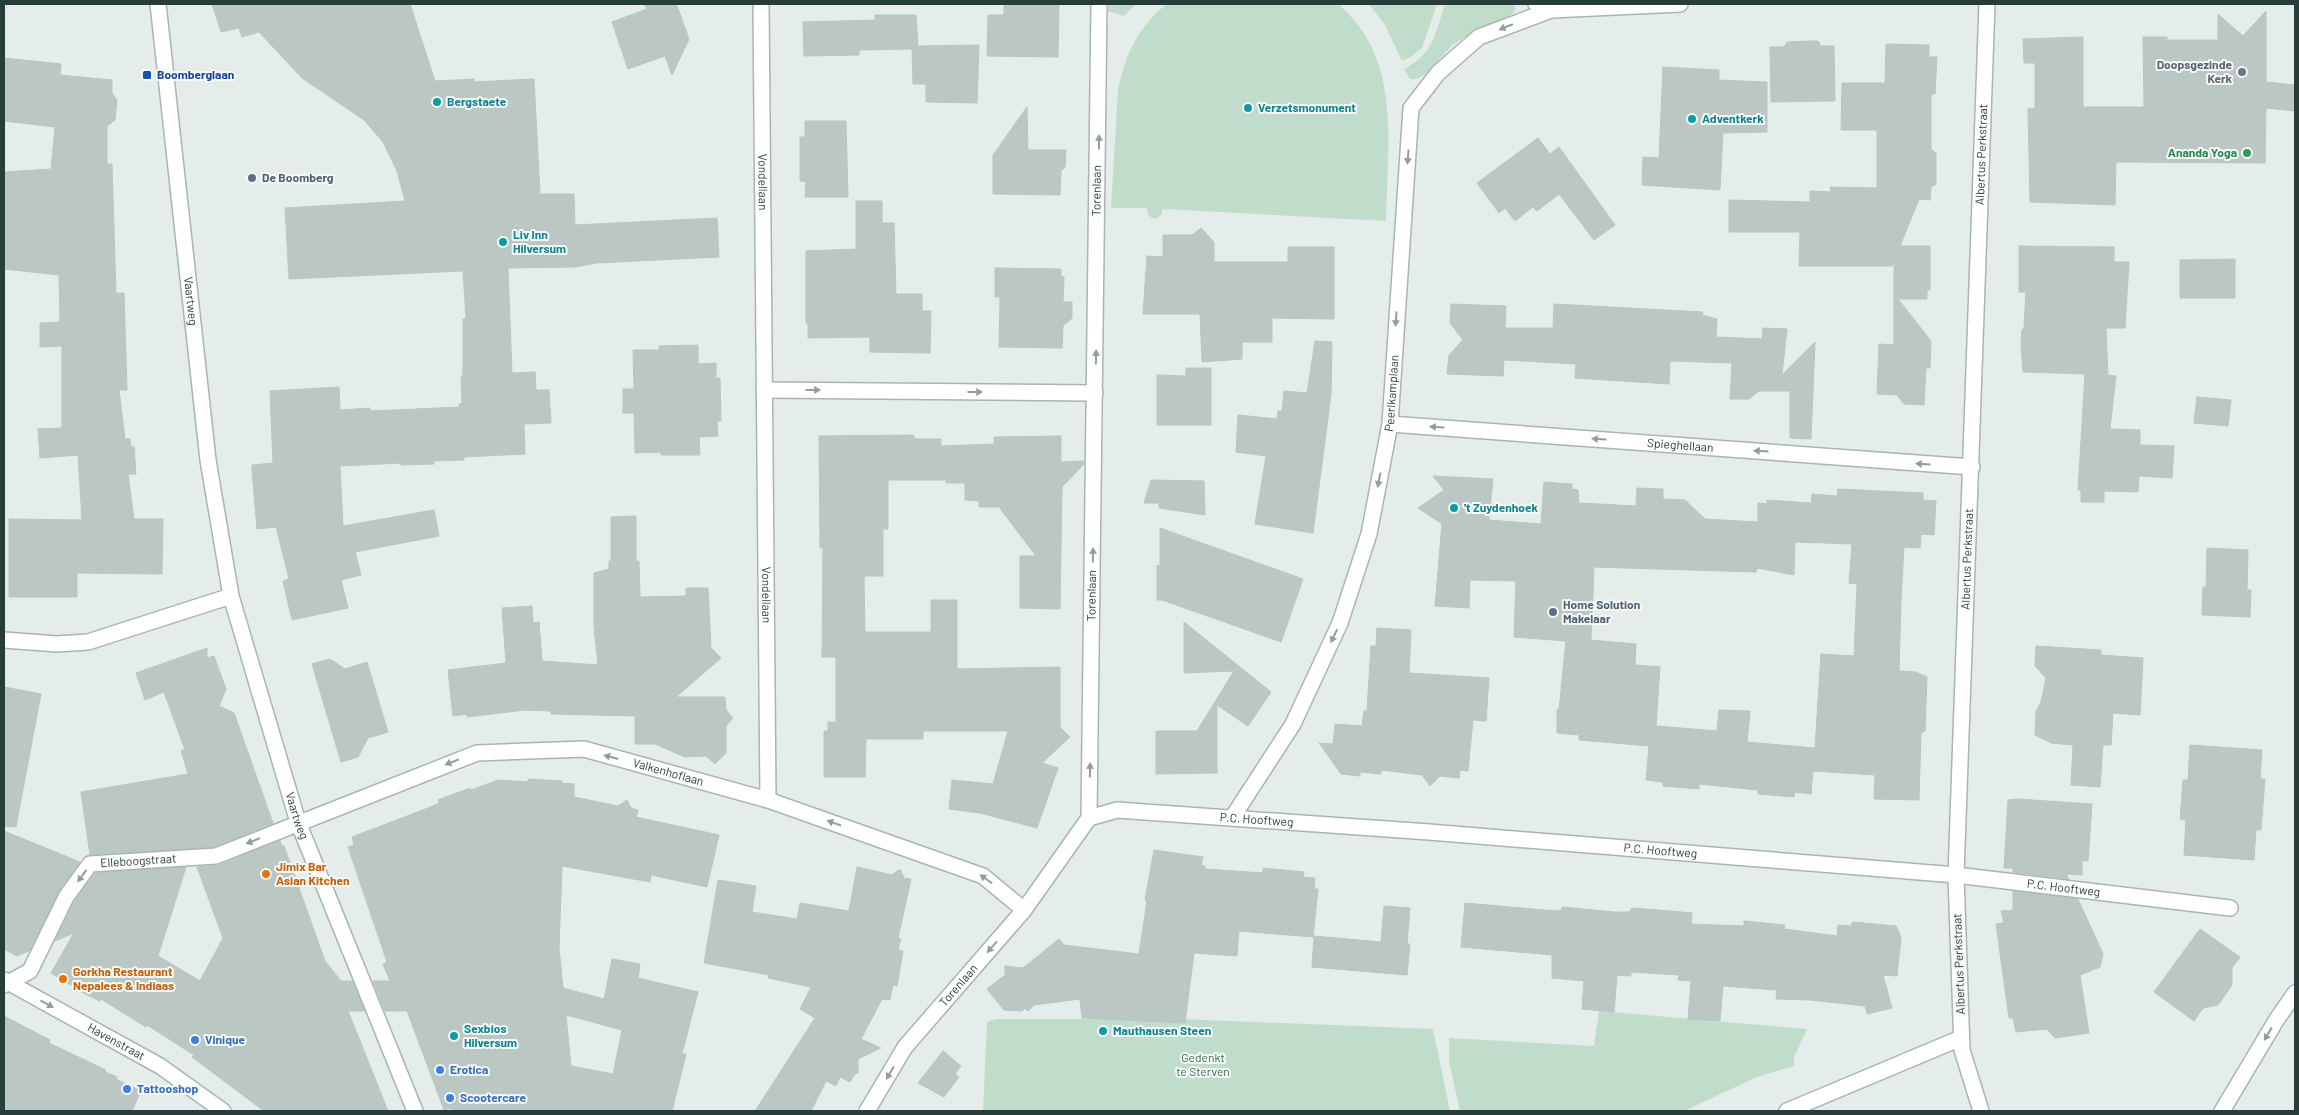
<svg xmlns="http://www.w3.org/2000/svg" width="2299" height="1115" viewBox="0 0 2299 1115" font-family="Barlow,sans-serif">
  <style>
    .green { fill: #c0dcca }
    .building { fill: #bbc7c3; stroke: #b8c6c1; fill-rule: evenodd }
    .lines { fill: none; stroke-linecap: round; stroke-linejoin: round }
    .minor-casing { stroke: #a8b5b1; stroke-width: 18 }
    .tertiary-casing { stroke: #a8b5b1; stroke-width: 18 }
    .secondary-casing { stroke: #a5b7b2; stroke-width: 18 }
    .minor { stroke: #fff; stroke-width: 15 }
    .tertiary { stroke: #fff; stroke-width: 15 }
    .secondary { stroke: #fff; stroke-width: 15 }
    .oneway { fill: #929e9c }
    .worship-dot { fill: #6b7280; stroke: #f6f9f8; stroke-width: 2 }
    .transit-dot { fill: #1a4fb4; stroke: #f6f9f8; stroke-width: 2 }
    .culture-dot { fill: #0f9aa8; stroke: #f6f9f8; stroke-width: 2 }
    .leisure-dot { fill: #2e9e5b; stroke: #f6f9f8; stroke-width: 2 }
    .service-dot { fill: #5c6f8a; stroke: #f6f9f8; stroke-width: 2 }
    .food-dot { fill: #e8710a; stroke: #f6f9f8; stroke-width: 2 }
    .shop-dot { fill: #3f7fe0; stroke: #f6f9f8; stroke-width: 2 }
    .labels { text-anchor: middle; stroke-width: 4; stroke-linejoin: round; paint-order: stroke }
    .worship-label { font-size: 12px; font-weight: bold; fill: #5b616d; stroke: #f6f9f8; text-anchor: end }
    .transit-label { font-size: 12px; font-weight: bold; fill: #164399; stroke: #f6f9f8; text-anchor: start }
    .culture-label { font-size: 12px; font-weight: bold; fill: #0d838f; stroke: #f6f9f8; text-anchor: start }
    .leisure-label { font-size: 12px; font-weight: bold; fill: #27864d; stroke: #f6f9f8; text-anchor: end }
    .street-label { font-size: 12px; fill: #263d39; stroke: #f6f9f8 }
    .service-label { font-size: 12px; font-weight: bold; fill: #4e5e75; stroke: #f6f9f8; text-anchor: start }
    .food-label { font-size: 12px; font-weight: bold; fill: #c56008; stroke: #f6f9f8; text-anchor: start }
    .shop-label { font-size: 12px; font-weight: bold; fill: #366cbe; stroke: #f6f9f8; text-anchor: start }
    .park-label { font-size: 12px; fill: #347050; stroke: #f6f9f8 }
  </style>
  <rect width="100%" height="100%" fill="#e5edea"/>
  <g class="green">
    <polygon points="1108,4 1136,4 1124,16 1108,11"/>
    <path d="M1167,4h171c65,55 49,140 48,217l-223,-12 -2,6 -6,4 -6,-3 -3,-8h-35l7,-117c6,-34 21,-66 49,-87z"/>
    <polygon points="1369,4 1437,4 1422,48 1412,56 1402,61 1385,25"/>
    <path d="M1445,4h68l3,5c-7,13 -30,16 -42,22 -6,4 -13,8 -20,13 -12,9 -29,39 -44,35l-6,-10c30,-15 31,-36 41,-65z"/>
    <polygon points="1599,1011 1807,1029 1794,1057 1794,1066 1757,1077 1684,1111 1460,1111 1449,1061 1449,1038 1594,1046"/>
    <polygon points="996,1019 1179,1019 1433,1029 1450,1111 983,1111 987,1022"/>
  </g>
  <g class="building">
    <polygon points="212,4 410,4 435,81 474,79 474,82 534,79 540,194 574,194 575,225 717,218 719,257 596,263 575,267 508,268 512,373 535,372 536,390 549,390 551,423 524,424 525,454 464,457 464,460 434,461 434,464 401,465 401,463 340,466 343,526 434,510 439,536 355,552 361,575 341,580 348,608 292,620 283,581 289,579 276,527 257,529 252,471 252,465 273,463 270,391 339,387 340,410 370,408 370,411 460,407 459,404 462,403 461,376 463,376 463,319 466,319 463,271 289,279 285,208 405,201 397,171 383,142 364,120 302,78 259,32 242,37 239,28 221,32"/>
    <polygon points="644,4 676,4 680,14 689,39 672,75 665,56 628,69 612,22 647,9"/>
    <polygon points="1004,4 1059,4 1058,57 987,56 988,15 1004,15"/>
    <polygon points="2266,11 2266,82 2295,85 2295,111 2266,108 2265,163 2116,162 2115,205 2030,202 2028,109 2035,108 2035,63 2024,63 2023,39 2083,37 2083,107 2144,107 2143,37 2167,37 2167,40 2218,40 2218,14 2243,36"/>
    <polygon points="875,15 916,15 918,46 979,45 977,103 926,102 926,84 913,84 912,49 859,50 859,55 804,56 803,22 875,20"/>
    <polygon points="1810,41 1818,41 1821,46 1834,46 1835,101 1771,102 1770,47 1784,47 1787,42"/>
    <polygon points="1886,44 1929,45 1929,57 1937,57 1935,94 1931,94 1931,149 1936,153 1936,184 1931,187 1930,200 1919,199 1900,246 1930,246 1930,290 1927,290 1927,299 1898,299 1931,341 1930,368 1926,368 1924,405 1904,404 1897,395 1877,394 1879,344 1894,345 1894,261 1892,266 1799,266 1800,232 1729,232 1729,200 1810,202 1810,191 1831,192 1830,187 1877,188 1877,130 1841,130 1842,83 1885,83"/>
    <polygon points="4,58 61,64 60,75 112,80 112,93 117,100 115,120 107,126 107,164 112,164 116,293 124,293 127,390 119,390 125,439 130,439 131,447 134,447 136,474 128,474 134,519 163,519 162,574 77,573 77,597 9,597 9,519 82,520 78,455 40,458 38,429 62,428 62,346 40,347 40,323 60,322 59,275 4,269 4,172 51,169 55,127 4,121"/>
    <polygon points="1663,67 1719,70 1719,80 1767,82 1767,132 1723,133 1720,190 1642,185 1643,157 1659,158"/>
    <polygon points="1027,107 1028,150 1066,150 1065,167 1061,171 1060,195 993,194 993,155"/>
    <polygon points="805,121 846,121 848,197 805,197 806,182 800,181 800,137 805,137"/>
    <polygon points="1538,138 1550,154 1559,147 1615,225 1594,240 1559,194 1537,211 1533,207 1515,221 1505,208 1499,213 1477,183"/>
    <polygon points="856,201 882,201 882,223 894,223 896,294 922,294 922,311 931,311 930,353 870,352 870,337 808,338 808,323 806,323 806,251 856,249"/>
    <polygon points="1201,228 1214,242 1214,262 1288,262 1288,247 1334,247 1334,319 1272,318 1272,342 1242,342 1242,359 1202,362 1200,314 1143,314 1147,256 1163,257 1163,235 1192,235"/>
    <polygon points="2019,246 2114,247 2114,262 2129,262 2125,328 2106,328 2108,375 2116,376 2110,429 2140,430 2140,445 2174,446 2172,478 2139,476 2138,492 2104,491 2104,502 2081,502 2081,490 2078,490 2085,374 2023,372 2021,345 2022,330 2024,328 2026,292 2019,292"/>
    <polygon points="2235,259 2235,298 2180,298 2180,260"/>
    <polygon points="995,268 1061,269 1061,277 1064,277 1063,302 1072,302 1072,318 1063,326 1062,348 999,347 1000,297 995,297"/>
    <polygon points="1451,304 1506,306 1505,328 1553,328 1554,304 1703,312 1702,315 1717,319 1716,337 1762,339 1763,328 1787,329 1782,375 1815,342 1811,439 1790,438 1790,391 1759,391 1749,399 1730,399 1732,363 1670,361 1669,384 1575,378 1576,364 1504,360 1503,376 1447,374 1449,355 1463,340 1450,323"/>
    <polygon points="1315,341 1332,342 1331,395 1313,533 1255,524 1266,456 1236,452 1238,415 1277,419 1278,411 1282,411 1284,391 1307,393"/>
    <polygon points="698,345 698,364 716,363 716,378 720,378 721,421 717,421 718,436 699,437 700,455 661,455 661,452 635,453 634,413 623,413 623,389 634,389 633,350 659,350 659,346"/>
    <polygon points="1186,368 1211,368 1211,425 1157,425 1157,375 1186,376"/>
    <polygon points="2197,397 2231,400 2228,426 2194,423"/>
    <polygon points="913,435 915,439 941,439 941,446 994,444 994,437 1061,436 1061,462 1084,461 1084,464 1062,487 1060,609 1020,608 1020,556 1036,556 999,507 979,507 979,501 965,500 965,483 946,483 946,480 888,480 888,529 883,529 883,576 864,576 865,632 931,632 931,600 957,600 957,669 1060,667 1060,727 1070,737 1042,763 1058,768 1037,828 980,813 949,809 952,780 993,784 1008,731 923,731 923,739 866,739 865,777 824,777 824,731 828,731 828,722 836,722 836,657 822,657 823,548 820,548 819,436"/>
    <path d="M1433,476l60,3 -4,41 52,4 3,-42 28,2v5l6,1 1,13 57,3 1,-18 26,1v10l22,1 20,19 53,3v-19l9,1v-4l44,3 1,-9 25,2 1,-7 85,4v7l13,1 -2,34 -13,-1 -1,14 -16,-1 -3,54 -2,70 17,1 11,5 -2,54 -4,2 -2,67 -45,-1 1,-24 -62,-4 -2,23 -16,-2 -1,5 -36,-3v-4l-59,-6v5l-36,-3v-4l-17,-2 3,-34 -70,-6v-5l-22,-2v-24l2,1 7,-69 -52,-4 2,-56 -46,-1 -1,28 -34,-2 7,-82 -24,-16 26,-18zM1795,542l57,2 -3,39 8,1 -3,72 -33,-2 -6,94 -68,-6 3,-31 -31,-1 -2,21 -61,-5 4,-59 -25,-2 1,-21 -45,-4 3,-73 162,5 1,-4 37,7z"/>
    <polygon points="1151,480 1204,481 1205,515 1159,508 1159,503 1144,503"/>
    <polygon points="636,516 636,561 639,561 640,597 686,596 686,588 708,588 711,648 721,658 676,697 725,697 726,710 733,718 726,726 726,753 715,764 706,756 685,757 655,744 635,744 635,716 551,714 551,711 525,710 467,717 467,714 453,716 448,670 506,663 502,608 532,606 533,623 539,622 542,661 598,665 594,627 594,573 609,569 609,561 611,561 611,517"/>
    <polygon points="1160,528 1303,579 1281,642 1162,600 1157,600 1157,565 1160,566"/>
    <polygon points="2207,548 2248,550 2247,590 2251,590 2250,617 2202,615 2203,587 2206,587"/>
    <polygon points="1184,622 1271,692 1248,726 1217,705 1217,773 1156,774 1156,731 1197,731 1234,671 1184,673"/>
    <polygon points="1377,628 1411,630 1409,673 1489,678 1486,721 1473,720 1468,771 1460,770 1459,778 1440,776 1430,786 1422,775 1381,770 1381,774 1360,772 1360,776 1341,774 1319,743 1333,744 1335,724 1362,726 1364,711 1367,711 1371,646 1376,646"/>
    <polygon points="2036,646 2101,650 2101,655 2143,658 2140,715 2113,713 2111,745 2103,745 2100,787 2071,785 2073,745 2051,743 2035,735 2036,711 2041,702 2046,678 2035,666"/>
    <polygon points="207,648 207,658 214,656 226,689 219,706 234,713 273,823 214,847 90,855 81,792 188,774 181,750 185,750 164,692 145,700 136,673"/>
    <polygon points="330,659 345,669 367,662 388,732 368,738 358,757 341,762 312,664"/>
    <polygon points="4,687 41,694 16,827 4,826"/>
    <polygon points="2190,745 2262,750 2260,779 2265,779 2261,830 2256,830 2254,860 2184,855 2186,820 2180,819 2183,780 2188,780"/>
    <path d="M528,779l34,2 -1,2 13,1v13l44,9 9,-6 4,8 7,2 -2,7 83,18 -12,52 -56,-12 -1,7 -88,-16 -3,82 4,40 41,11 8,-40 28,5 -2,14 60,14 -16,62h4l-14,57h-220l-1,-3 -7,2 -37,-99h-22l-12,-30h17l-7,-17 4,-2 -39,-115 6,-2 -2,-8 76,-29 11,-5 -1,-3 32,-12 1,2 27,-10 30,2zM566,1015l56,15 -9,44 -42,-8z"/>
    <polygon points="2018,799 2092,804 2088,861 2082,861 2082,875 2066,874 2069,879 2013,872 2013,868 2004,868 2008,800"/>
    <polygon points="4,831 80,862 58,893 29,951 17,956 4,949"/>
    <polygon points="280,841 282,846 284,846 325,961 341,981 352,981 365,1011 348,1011 388,1111 264,1111 192,1057 194,1055 147,1025 146,1027 101,999 100,1001 87,995 51,973 74,933 55,941 74,902 95,873 186,867 158,956 200,981 223,938 197,867 219,865"/>
    <polygon points="1154,850 1203,857 1201,866 1205,866 1205,869 1263,873 1263,868 1304,872 1303,877 1315,878 1314,889 1318,889 1313,937 1239,931 1237,956 1194,953 1185,1023 1082,1018 1080,999 1034,1005 1028,1011 1025,1008 1022,1011 1004,1010 987,989 1005,975 1005,966 1023,968 1059,939 1064,945 1139,954 1147,901 1145,900"/>
    <polygon points="857,867 892,875 900,869 904,878 911,879 898,938 901,939 898,950 903,951 897,986 893,985 890,1000 882,999 861,1039 881,1048 858,1059 858,1073 854,1075 850,1082 840,1077 836,1086 826,1081 811,1111 755,1111 815,1018 800,1009 811,987 768,978 769,975 704,963 718,880 756,886 752,912 797,919 800,903 849,911"/>
    <polygon points="2013,891 2078,899 2103,954 2100,967 2080,975 2089,1033 2055,1038 2047,1029 2016,1032 2013,1018 2009,1018 1996,924 2004,923 2001,911 2013,910"/>
    <polygon points="1465,903 1556,911 1562,910 1562,907 1614,912 1629,912 1632,908 1671,911 1692,913 1691,924 1744,926 1744,921 1785,925 1784,929 1837,936 1838,925 1850,926 1853,922 1896,926 1901,937 1897,976 1883,975 1892,1008 1867,1014 1865,1006 1810,1000 1776,999 1777,990 1723,986 1720,1021 1688,1019 1691,981 1678,980 1679,975 1631,972 1631,976 1617,975 1614,1012 1582,1009 1584,981 1552,978 1552,955 1461,947"/>
    <polygon points="1384,906 1410,908 1407,944 1410,944 1407,975 1312,967 1314,936 1381,942"/>
    <polygon points="2200,929 2240,957 2232,968 2232,985 2218,1005 2203,1008 2194,1021 2154,992"/>
    <polygon points="4,1016 50,1040 49,1043 106,1070 105,1072 117,1077 116,1079 141,1091 132,1111 4,1111"/>
    <polygon points="943,1051 961,1066 955,1074 959,1077 944,1097 918,1083"/>
  </g>
  <g class="lines">
    <g class="minor-casing">
      <g id="minor">
        <path id="s1" d="M761,4l7,796"/>
        <polyline points="1536,4 1551,10 1680,4"/>
        <polyline points="764,390 1095,393"/>
        <path id="s2" d="M1390,424l582,43"/>
        <polyline points="4,640 57,644 88,642 231,596"/>
        <path id="s3" d="M1089,818l28,-8 312,22 527,43 274,33"/>
        <path id="s4" d="M1232,818l61,-94 47,-101 29,-89 21,-110 21,-316 27,-35 41,-36 72,-27"/>
        <path id="s5" d="M4,985l26,-14 36,-74 24,-33 126,-8 261,-103 107,-4 184,51 215,76 41,34"/>
        <path id="s6" d="M867,1111l38,-64 119,-137 65,-92 10,-814"/>
        <polyline points="1787,1111 1961,1038"/>
        <path id="s7" d="M1981,1111l-19,-61 -6,-175 31,-871"/>
      </g>
    </g>
    <g class="tertiary-casing">
      <g id="tertiary">
        <path id="s8" d="M158,4l50,456 23,136 67,226 117,289"/>
        <path id="s9" d="M4,980l156,86 63,45"/>
      </g>
    </g>
    <g class="secondary-casing">
      <polyline id="secondary" points="2222,1111 2277,1019 2295,993"/>
    </g>
    <use href="#minor" class="minor"/>
    <use href="#tertiary" class="tertiary"/>
    <use href="#secondary" class="secondary"/>
  </g>
  <defs><path id="oneway-solid" d="M-6-.8H1V-3.2L6.5 0L1 3.2V.8H-6Z" transform="scale(1.25)"/></defs>
  <g class="oneway">
    <use href="#oneway-solid" transform="translate(1506 27) rotate(158)"/>
    <use href="#oneway-solid" transform="translate(1099 142) rotate(-89)"/>
    <use href="#oneway-solid" transform="translate(1408 157) rotate(94)"/>
    <use href="#oneway-solid" transform="translate(1396 319) rotate(94)"/>
    <use href="#oneway-solid" transform="translate(1096 357) rotate(-89)"/>
    <use href="#oneway-solid" transform="translate(813 390)"/>
    <use href="#oneway-solid" transform="translate(975 392)"/>
    <use href="#oneway-solid" transform="translate(1437 427) rotate(-176)"/>
    <use href="#oneway-solid" transform="translate(1599 439) rotate(-176)"/>
    <use href="#oneway-solid" transform="translate(1761 451) rotate(-176)"/>
    <use href="#oneway-solid" transform="translate(1923 464) rotate(-176)"/>
    <use href="#oneway-solid" transform="translate(1379 480) rotate(101)"/>
    <use href="#oneway-solid" transform="translate(1093 555) rotate(-89)"/>
    <use href="#oneway-solid" transform="translate(1334 636) rotate(115)"/>
    <use href="#oneway-solid" transform="translate(611 757) rotate(-165)"/>
    <use href="#oneway-solid" transform="translate(452 762) rotate(159)"/>
    <use href="#oneway-solid" transform="translate(1090 770) rotate(-89)"/>
    <use href="#oneway-solid" transform="translate(834 823) rotate(-161)"/>
    <use href="#oneway-solid" transform="translate(253 841) rotate(158)"/>
    <use href="#oneway-solid" transform="translate(82 876) rotate(126)"/>
    <use href="#oneway-solid" transform="translate(986 879) rotate(-145)"/>
    <use href="#oneway-solid" transform="translate(992 947) rotate(131)"/>
    <use href="#oneway-solid" transform="translate(47 1004) rotate(29)"/>
    <use href="#oneway-solid" transform="translate(2268 1034) rotate(121)"/>
    <use href="#oneway-solid" transform="translate(890 1073) rotate(120)"/>
  </g>
  <circle class="worship-dot" cx="2242" cy="72" r="5"/>
  <rect class="transit-dot" x="142" y="70" width="10" height="10" rx="2.5"/>
  <g class="culture-dot">
    <circle cx="437" cy="102" r="5"/>
    <circle cx="1248" cy="108" r="5"/>
    <circle cx="1692" cy="119" r="5"/>
    <circle cx="503" cy="242" r="5"/>
    <circle cx="1454" cy="508" r="5"/>
    <circle cx="1103" cy="1031" r="5"/>
    <circle cx="454" cy="1036" r="5"/>
  </g>
  <circle class="leisure-dot" cx="2247" cy="153" r="5"/>
  <g class="service-dot">
    <circle cx="252" cy="178" r="5"/>
    <circle cx="1553" cy="612" r="5"/>
  </g>
  <g class="food-dot">
    <circle cx="266" cy="874" r="5"/>
    <circle cx="63" cy="979" r="5"/>
  </g>
  <g class="shop-dot">
    <circle cx="195" cy="1040" r="5"/>
    <circle cx="440" cy="1070" r="5"/>
    <circle cx="127" cy="1089" r="5"/>
    <circle cx="450" cy="1098" r="5"/>
  </g>
  <g class="labels">
    <g class="worship-label">
      <text x="2232" y="69">Doopsgezinde<tspan x="2232" dy="14">Kerk</tspan></text>
    </g>
    <g class="transit-label">
      <text x="157" y="79">Boomberglaan</text>
    </g>
    <g class="culture-label">
      <text x="447" y="106">Bergstaete</text>
      <text x="1258" y="112">Verzetsmonument</text>
      <text x="1702" y="123">Adventkerk</text>
      <text x="513" y="239">Liv Inn<tspan x="513" dy="14">Hilversum</tspan></text>
      <text x="1464" y="512">'t Zuydenhoek</text>
      <text x="464" y="1033">Sexbios<tspan x="464" dy="14">Hilversum</tspan></text>
      <text x="1113" y="1035">Mauthausen Steen</text>
    </g>
    <g class="leisure-label">
      <text x="2237" y="157">Ananda Yoga</text>
    </g>
    <g class="street-label">
      <text dy="4" stroke="none"><textPath href="#s7" startOffset="960">Albertus Perkstraat</textPath></text>
      <text dy="4" stroke="none"><textPath href="#s1" startOffset="178">Vondellaan</textPath></text>
      <text dy="4" stroke="none"><textPath href="#s6" startOffset="996">Torenlaan</textPath></text>
      <text dy="4" stroke="none"><textPath href="#s8" startOffset="299">Vaartweg</textPath></text>
      <text dy="4" stroke="none"><textPath href="#s4" startOffset="460">Peerlkamplaan</textPath></text>
      <text dy="4" stroke="none"><textPath href="#s2" startOffset="291">Spieghellaan</textPath></text>
      <text dy="4" stroke="none"><textPath href="#s7" startOffset="555">Albertus Perkstraat</textPath></text>
      <text dy="4" stroke="none"><textPath href="#s1" startOffset="591">Vondellaan</textPath></text>
      <text dy="4" stroke="none"><textPath href="#s6" startOffset="591">Torenlaan</textPath></text>
      <text dy="4" stroke="none"><textPath href="#s5" startOffset="754">Valkenhoflaan</textPath></text>
      <text dy="4" stroke="none"><textPath href="#s8" startOffset="826">Vaartweg</textPath></text>
      <text dy="4" stroke="none"><textPath href="#s3" startOffset="169">P.C. Hooftweg</textPath></text>
      <text dy="4" stroke="none"><textPath href="#s3" startOffset="574">P.C. Hooftweg</textPath></text>
      <text dy="4" stroke="none"><textPath href="#s5" startOffset="201">Elleboogstraat</textPath></text>
      <text dy="4" stroke="none"><textPath href="#s3" startOffset="979">P.C. Hooftweg</textPath></text>
      <text transform="translate(1959 964) rotate(-92)" y="4">Albertus Perkstraat</text>
      <text dy="4" stroke="none"><textPath href="#s6" startOffset="156">Torenlaan</textPath></text>
      <text dy="4" stroke="none"><textPath href="#s9" startOffset="128">Havenstraat</textPath></text>
    </g>
    <g class="service-label">
      <text x="262" y="182">De Boomberg</text>
      <text x="1563" y="609">Home Solution<tspan x="1563" dy="14">Makelaar</tspan></text>
    </g>
    <g class="food-label">
      <text x="276" y="871">Jimix Bar<tspan x="276" dy="14">Asian Kitchen</tspan></text>
      <text x="73" y="976">Gorkha Restaurant<tspan x="73" dy="14">Nepalees &amp; Indiaas</tspan></text>
    </g>
    <g class="shop-label">
      <text x="205" y="1044">Vinique</text>
      <text x="450" y="1074">Erotica</text>
      <text x="137" y="1093">Tattooshop</text>
      <text x="460" y="1102">Scootercare</text>
    </g>
    <g class="park-label">
      <text x="1203" y="1062">Gedenkt<tspan x="1203" dy="14">te Sterven</tspan></text>
    </g>
  </g>
  <rect width="2299" height="1115" fill="none" stroke="#263d39" stroke-width="10"/>
</svg>
